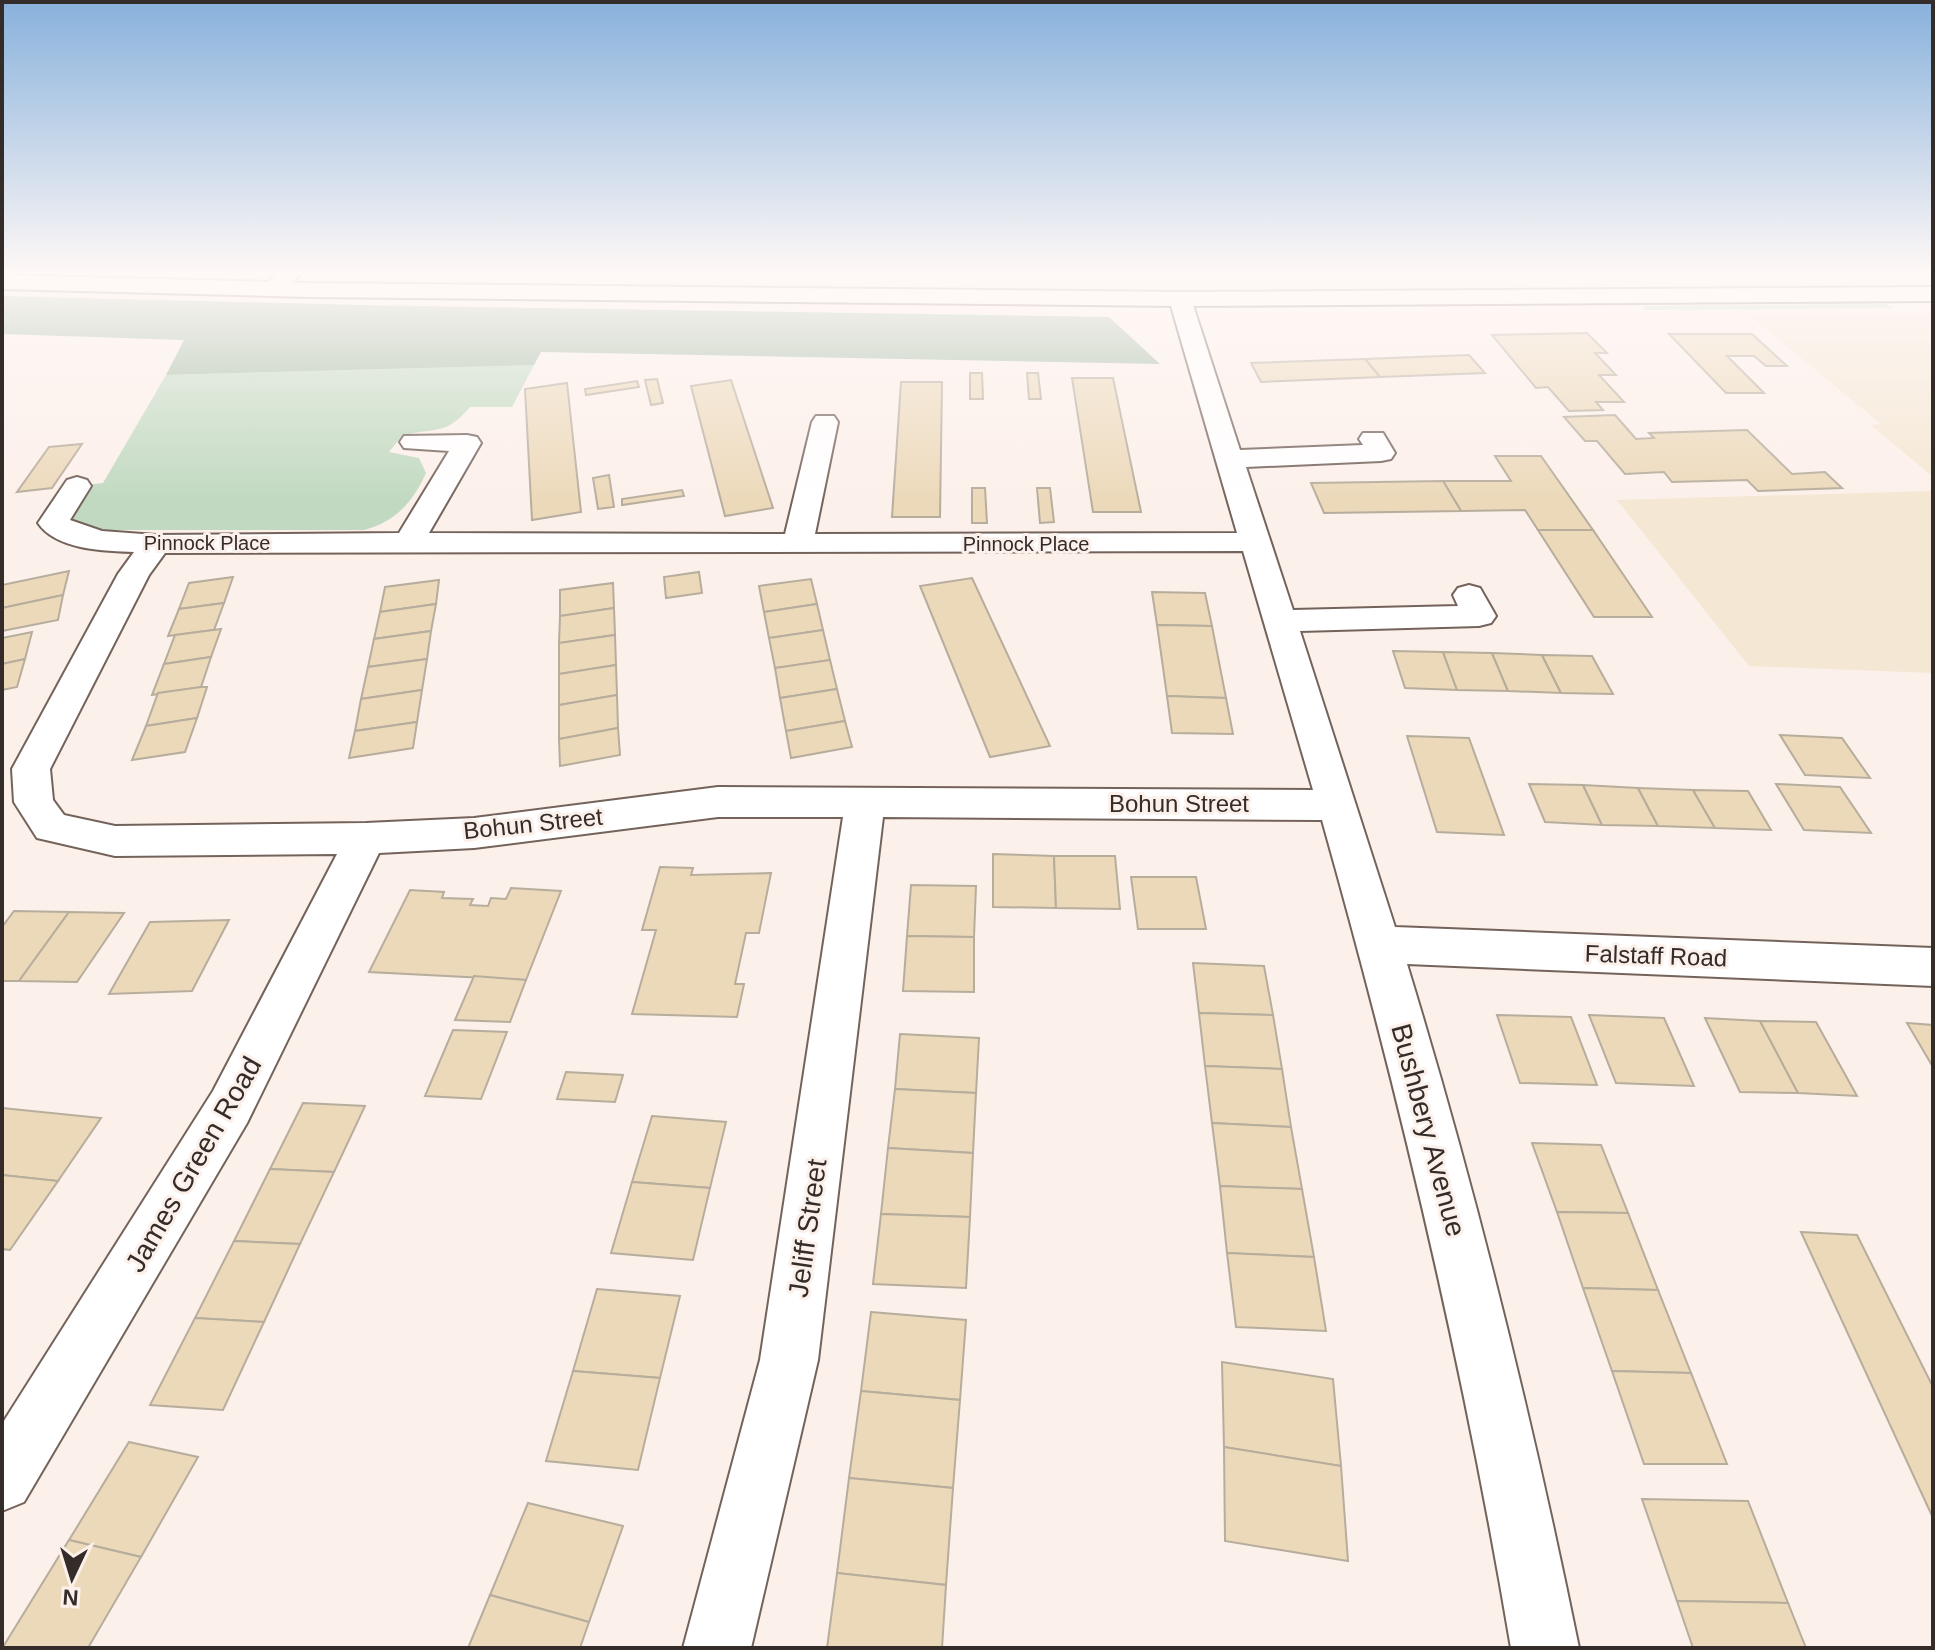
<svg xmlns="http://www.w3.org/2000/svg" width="1935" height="1650" viewBox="0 0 1935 1650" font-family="Arial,sans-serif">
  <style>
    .education { fill: #f4e7d3 }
    .green { fill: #c0d9c0 }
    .forest { fill: #a0baa1 }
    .building { fill: #ecd9ba; stroke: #b7ad9d; stroke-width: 2 }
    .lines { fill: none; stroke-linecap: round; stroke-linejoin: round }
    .street-casing { stroke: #74635b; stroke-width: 4 }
    .secondary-casing { stroke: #74635b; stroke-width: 4 }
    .street { fill: #fff; fill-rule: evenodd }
    .secondary { fill: #fff; fill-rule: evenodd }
    .labels { text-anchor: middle; stroke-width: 6; stroke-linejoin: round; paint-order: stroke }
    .far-street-label { font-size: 20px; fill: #342c29; stroke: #fcf0ea }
    .street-label { font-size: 24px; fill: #342c29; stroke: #fcf0ea }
    .near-street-label { font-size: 28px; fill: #342c29; stroke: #fcf0ea }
  </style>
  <rect width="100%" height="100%" fill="#fcf0ea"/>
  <g class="education">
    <polygon points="1933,313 1933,477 1871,425 1881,424 1749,315"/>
    <polygon points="1933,491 1933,673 1749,666 1617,500"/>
  </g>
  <g class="green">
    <polygon points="1886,304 1892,308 1643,310 1645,306"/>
    <path d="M534,365l-22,42h-42c-27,32 -37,18 -69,30l-12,15 30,6 7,15c-13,29 -31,49 -62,57h-279l-19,-8 19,-37 18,-2 63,-108z"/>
  </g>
  <polygon class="forest" points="2,296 359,305 1109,317 1160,364 541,352 534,365 166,375 184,340 2,334"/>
  <g class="building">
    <polygon points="1587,333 1607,353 1595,353 1616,375 1599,375 1624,402 1596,402 1603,410 1569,411 1548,387 1536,388 1492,335"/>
    <polygon points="1669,334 1752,334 1787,366 1766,366 1754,356 1727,356 1764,393 1726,393"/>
    <polygon points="1469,355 1485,373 1380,377 1365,359"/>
    <polygon points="1365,359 1380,377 1261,382 1251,363"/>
    <polygon points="970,373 982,373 983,399 970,399"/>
    <polygon points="1027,373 1038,373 1041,399 1029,399"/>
    <polygon points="1072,378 1113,378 1141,512 1093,512"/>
    <polygon points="657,379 663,403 651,405 645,380"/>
    <polygon points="731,380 773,508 725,516 691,386"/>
    <polygon points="637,381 639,387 586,395 585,389"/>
    <polygon points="901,382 942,382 940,517 892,517"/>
    <polygon points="567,383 581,512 532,520 525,389"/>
    <polygon points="1615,415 1636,439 1654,438 1649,433 1747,430 1792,474 1825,472 1842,488 1758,491 1747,480 1672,482 1664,472 1625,474 1597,441 1585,441 1564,417"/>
    <polygon points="82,444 52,488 17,492 49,447"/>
    <polygon points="1495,456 1541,456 1593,530 1538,530 1525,510 1461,511 1443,481 1511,481"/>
    <polygon points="609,475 614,507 598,509 593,478"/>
    <polygon points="1443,481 1461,511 1324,513 1311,483"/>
    <polygon points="972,488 985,488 987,523 972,523"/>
    <polygon points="1037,488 1050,488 1054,522 1040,523"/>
    <polygon points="682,490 684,496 622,505 622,499"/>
    <polygon points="1538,530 1593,530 1652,617 1594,617"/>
    <polygon points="69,571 63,595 2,608 2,585"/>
    <polygon points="699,572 702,593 666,598 664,577"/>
    <polygon points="233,577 224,603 179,609 189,583"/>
    <polygon points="972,578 1050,746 990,757 920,586"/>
    <polygon points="811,579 817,604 764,612 759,586"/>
    <polygon points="439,580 436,604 380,612 385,587"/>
    <polygon points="613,583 614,608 560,616 560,590"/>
    <polygon points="1152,592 1205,593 1212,626 1157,625"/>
    <polygon points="63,595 58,620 2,631 2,608"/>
    <polygon points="224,603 214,630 168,636 179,609"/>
    <polygon points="436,604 431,631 374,639 380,612"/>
    <polygon points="817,604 823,630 769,638 764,612"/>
    <polygon points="614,608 615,635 559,643 560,616"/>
    <polygon points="1157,625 1212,626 1226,698 1167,696"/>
    <polygon points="221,629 211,657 164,664 175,635"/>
    <polygon points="823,630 830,660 775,668 769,638"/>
    <polygon points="431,631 427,659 368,667 374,639"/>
    <polygon points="32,632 25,659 2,664 2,638"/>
    <polygon points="615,635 616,665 559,674 559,643"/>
    <polygon points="1393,651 1443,652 1457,690 1405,688"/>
    <polygon points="1443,652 1492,653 1508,691 1457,690"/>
    <polygon points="1492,653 1542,655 1561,693 1508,691"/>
    <polygon points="1542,655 1592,656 1613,694 1561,693"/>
    <polygon points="211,657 201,687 152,695 164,664"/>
    <polygon points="25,659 17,687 2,690 2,664"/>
    <polygon points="427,659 422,690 361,699 368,667"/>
    <polygon points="830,660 837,689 780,698 775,668"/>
    <polygon points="616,665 617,695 559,705 559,674"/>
    <polygon points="201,687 207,687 197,718 146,726 158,693"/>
    <polygon points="837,689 845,721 786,731 780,698"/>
    <polygon points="422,690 417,722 355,731 361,699"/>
    <polygon points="617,695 618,728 559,739 559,705"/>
    <polygon points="1167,696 1226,698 1233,734 1172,733"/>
    <polygon points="197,718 185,752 132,760 146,726"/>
    <polygon points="845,721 852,747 791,758 786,731"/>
    <polygon points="417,722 413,748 349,758 355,731"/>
    <polygon points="618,728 620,755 560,766 559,739"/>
    <polygon points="1780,735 1842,738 1870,778 1805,775"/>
    <polygon points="1407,736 1469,738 1504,835 1437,832"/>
    <polygon points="1529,784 1583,785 1602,825 1545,822"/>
    <polygon points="1776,784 1840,787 1871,833 1804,830"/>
    <polygon points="1583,785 1638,788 1658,826 1602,825"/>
    <polygon points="1638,788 1693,790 1715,828 1658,826"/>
    <polygon points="1693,790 1748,791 1771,830 1715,828"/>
    <polygon points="993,854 1054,856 1056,908 993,907"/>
    <polygon points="1054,856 1115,856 1120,909 1056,908"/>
    <polygon points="660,867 693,868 691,875 771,873 759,933 746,933 735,984 744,984 737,1017 632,1014 656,930 642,930"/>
    <polygon points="1131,877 1196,877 1206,929 1138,929"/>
    <polygon points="911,885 976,886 974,937 907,936"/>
    <polygon points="511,888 561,891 526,980 369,972 410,890 444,892 442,898 473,899 470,905 488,906 491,898 506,899"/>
    <polygon points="14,911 69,912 19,981 2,981 2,927"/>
    <polygon points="69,912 124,913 77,982 19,981"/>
    <polygon points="229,920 192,991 109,994 150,922"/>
    <polygon points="907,936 974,937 974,992 903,991"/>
    <polygon points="1193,963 1264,966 1273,1015 1199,1013"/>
    <polygon points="474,976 526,980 510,1022 455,1020"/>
    <polygon points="1199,1013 1273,1015 1282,1069 1205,1066"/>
    <polygon points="1497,1015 1571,1017 1597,1085 1520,1083"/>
    <polygon points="1589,1015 1664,1018 1694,1086 1616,1083"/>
    <polygon points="1705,1018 1760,1021 1798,1093 1740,1092"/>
    <polygon points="1760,1021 1816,1022 1857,1096 1798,1093"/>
    <polygon points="1907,1023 1933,1025 1933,1067"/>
    <polygon points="453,1030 507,1032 481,1099 425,1096"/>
    <polygon points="900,1034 979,1038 976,1093 895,1089"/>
    <polygon points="1205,1066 1282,1069 1291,1127 1212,1123"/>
    <polygon points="566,1072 623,1075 615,1102 557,1099"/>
    <polygon points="895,1089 976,1093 973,1153 888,1148"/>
    <polygon points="303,1103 365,1106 334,1172 270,1169"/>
    <polygon points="2,1108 101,1118 58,1181 2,1175"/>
    <polygon points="652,1116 726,1122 710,1188 632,1182"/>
    <polygon points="1212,1123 1291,1127 1302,1189 1220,1186"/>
    <polygon points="1532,1143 1601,1145 1628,1213 1557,1212"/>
    <polygon points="888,1148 973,1153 970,1217 881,1214"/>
    <polygon points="270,1169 334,1172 300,1244 234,1241"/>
    <polygon points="2,1175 58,1181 10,1250 2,1249"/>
    <polygon points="632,1182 710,1188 693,1260 611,1253"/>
    <polygon points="1220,1186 1302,1189 1314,1257 1227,1253"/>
    <polygon points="1557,1212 1628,1213 1658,1290 1583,1288"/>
    <polygon points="881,1214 970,1217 966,1288 873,1284"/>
    <polygon points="1801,1232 1857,1235 1933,1387 1933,1518"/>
    <polygon points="234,1241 300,1244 264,1322 195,1318"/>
    <polygon points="1227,1253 1314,1257 1326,1331 1236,1327"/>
    <polygon points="1583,1288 1658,1290 1691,1373 1612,1371"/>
    <polygon points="597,1289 680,1296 660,1378 573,1371"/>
    <polygon points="871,1312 966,1320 960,1400 861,1391"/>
    <polygon points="195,1318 264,1322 223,1410 150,1405"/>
    <polygon points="1222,1362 1333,1379 1341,1466 1224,1447"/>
    <polygon points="573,1371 660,1378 638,1470 546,1461"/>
    <polygon points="1612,1371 1691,1373 1727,1464 1644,1464"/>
    <polygon points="861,1391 960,1400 953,1488 849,1478"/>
    <polygon points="129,1442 198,1457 141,1557 69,1540"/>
    <polygon points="1224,1447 1341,1466 1348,1561 1225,1541"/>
    <polygon points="849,1478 953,1488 946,1585 837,1573"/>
    <polygon points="1642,1499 1748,1501 1788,1603 1677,1601"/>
    <polygon points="528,1503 623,1526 589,1622 490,1595"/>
    <polygon points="69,1540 141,1557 88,1648 3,1647"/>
    <polygon points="837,1573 946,1585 942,1648 827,1648"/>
    <polygon points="490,1595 589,1622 580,1648 468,1648"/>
    <polygon points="1677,1601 1788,1603 1806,1648 1693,1648"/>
  </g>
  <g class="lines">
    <g class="street-casing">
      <g id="street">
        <polygon points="278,272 302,272 281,294 265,294 262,289"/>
        <path d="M1180,292l8,2 3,5 49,151 123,-5 -4,-6 4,-6h20l12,20 -4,6 -10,2 -135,6 47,143 165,-4 -5,-11 5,-7 11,-3 11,3 16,28 -5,7 -12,3 -179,5 95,296 538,21v38l-526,-22c69,226 125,453 172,684h-68c-47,-280 -112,-555 -189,-828l-439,-3 -65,543 -67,288h-68l77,-288 83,-543h-125l-244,31 -95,5 -132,270 -223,379 -22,9v-87l211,-333 124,-237 -222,2 -78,-18 -23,-36 -2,-33 106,-195 16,-22c-29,-1 -78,-2 -96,-29l29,-43 10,-3 10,3 4,6 -21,34 32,11 54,4 243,-2 50,-82 -45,-3 -4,-6 4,-6 63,-1 10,2 4,6 -52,90 356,1 27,-112 4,-6h18l4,6 -23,112 422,-1 -68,-234 3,-5zM1243,551l70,239 -595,-3 -244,31 -108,5 -251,3 -51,-11 -11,-15 -3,-31 99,-194 16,-22z"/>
      </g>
    </g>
    <g class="secondary-casing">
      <polygon id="secondary" points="2,275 309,283 1180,292 1933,287 1933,301 1180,306 309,297 2,289"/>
    </g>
    <use href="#street" class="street"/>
    <use href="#secondary" class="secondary"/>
  </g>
  <linearGradient id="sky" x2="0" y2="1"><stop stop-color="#88b1dc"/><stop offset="0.54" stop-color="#fef8f6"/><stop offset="1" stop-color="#fef8f6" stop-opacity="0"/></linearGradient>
  <rect width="1935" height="503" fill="url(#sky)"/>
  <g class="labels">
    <g class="far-street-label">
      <text x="207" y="550">Pinnock Place</text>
      <text x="1026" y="551">Pinnock Place</text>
    </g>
    <g class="street-label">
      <text x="1179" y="812">Bohun Street</text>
      <text transform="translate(533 824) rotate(-6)" y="8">Bohun Street</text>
      <text transform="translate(1656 956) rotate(2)" y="8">Falstaff Road</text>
    </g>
    <g class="near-street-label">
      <text transform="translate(1429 1130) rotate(75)" y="10">Bushbery Avenue</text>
      <text transform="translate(193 1164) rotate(-60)" y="10">James Green Road</text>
      <text transform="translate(807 1228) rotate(-82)" y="10">Jeliff Street</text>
    </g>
  </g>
  <rect width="1935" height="1650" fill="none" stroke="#342c29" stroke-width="8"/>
  <g transform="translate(72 1578) rotate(184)" stroke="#fcf0ea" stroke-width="6" paint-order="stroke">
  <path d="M0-6L14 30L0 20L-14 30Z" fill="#342c29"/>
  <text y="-12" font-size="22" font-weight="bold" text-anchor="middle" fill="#342c29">N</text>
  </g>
</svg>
